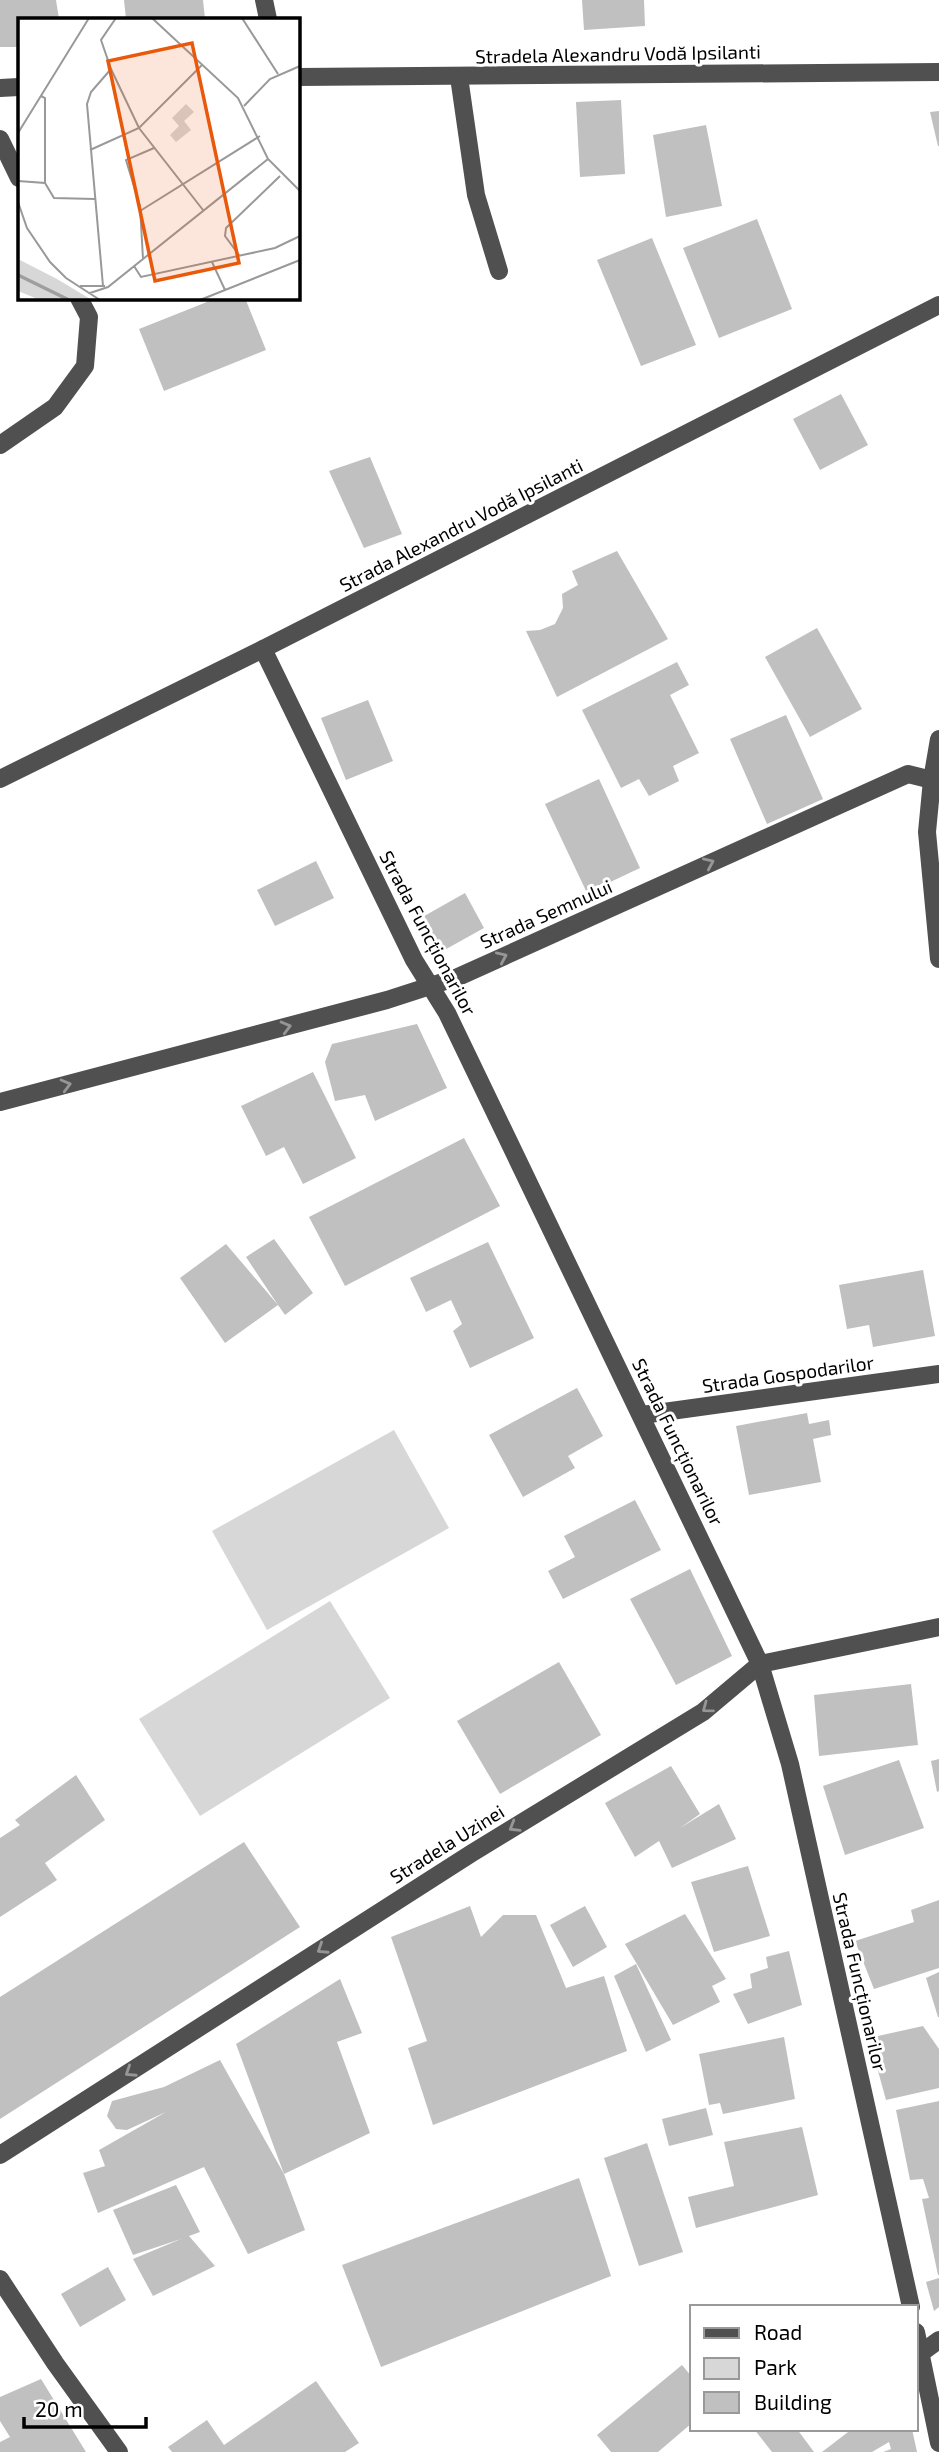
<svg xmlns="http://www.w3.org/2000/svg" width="939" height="2452" viewBox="0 0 939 2452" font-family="'Exo 2',sans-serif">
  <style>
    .green { fill: #d7d7d7 }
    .building { fill: #c0c0c0 }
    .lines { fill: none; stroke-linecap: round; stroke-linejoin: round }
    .minor { stroke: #505050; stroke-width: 18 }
    .oneway { stroke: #969696 }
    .labels { text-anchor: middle; stroke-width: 6; stroke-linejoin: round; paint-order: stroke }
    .street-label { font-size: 19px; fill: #000; stroke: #fff }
    .inset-river { fill: none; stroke: #9e9e9e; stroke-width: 3.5 }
    .inset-road { fill: none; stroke: #999; stroke-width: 2 }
    .view { fill: #e8590c; fill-opacity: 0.15; stroke: #e8590c; stroke-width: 3.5 }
    .inset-edge { fill: none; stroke: #000; stroke-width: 3.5 }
  </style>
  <rect width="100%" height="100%" fill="#fff"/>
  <g class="green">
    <polygon points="394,1430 449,1528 267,1630 212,1531"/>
    <polygon points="330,1601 390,1698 200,1816 139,1719"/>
  </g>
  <g class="building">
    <polygon points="0,0 56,0 59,19 19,19 19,47 0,47"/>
    <polygon points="124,0 203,0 205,19 126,19"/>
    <polygon points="582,0 644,0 645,26 584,30"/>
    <polygon points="621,100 625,174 580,177 576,102"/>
    <polygon points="939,111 939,146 938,146 930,112"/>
    <polygon points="706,125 722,206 666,217 653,135"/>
    <polygon points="757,219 792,309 719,338 683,248"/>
    <polygon points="652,238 696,345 641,366 597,260"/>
    <polygon points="217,298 245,298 266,350 164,391 139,329"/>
    <polygon points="841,394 868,445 820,470 793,419"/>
    <polygon points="370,457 402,534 364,548 329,471"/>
    <polygon points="617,551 668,639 557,697 526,631 540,630 555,624 563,608 562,594 578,585 572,571"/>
    <polygon points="817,628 862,709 810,737 765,657"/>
    <polygon points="677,662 689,685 670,695 699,753 673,766 679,781 649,796 639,779 621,788 582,710"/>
    <polygon points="368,700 393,761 346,780 321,718"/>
    <polygon points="786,715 823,799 767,824 730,739"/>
    <polygon points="599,779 640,868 587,893 545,804"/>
    <polygon points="316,861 334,898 275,926 257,890"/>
    <polygon points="465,893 484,928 439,953 419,919"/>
    <polygon points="417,1024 447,1088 375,1121 365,1095 335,1101 325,1062 332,1044"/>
    <polygon points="313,1072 356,1158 303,1184 284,1147 266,1156 241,1106"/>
    <polygon points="464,1138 500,1206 345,1286 309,1217"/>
    <polygon points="274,1239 313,1293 285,1315 278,1305 225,1343 180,1278 226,1244 278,1305 246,1257"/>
    <polygon points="488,1242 534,1338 470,1368 453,1331 462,1324 451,1300 426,1312 410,1278"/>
    <polygon points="923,1270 935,1336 873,1347 869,1325 847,1329 839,1285"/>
    <polygon points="577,1388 603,1436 568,1456 575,1468 523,1497 489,1435"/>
    <polygon points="807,1413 809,1424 829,1420 831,1435 813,1439 821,1482 749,1495 736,1426"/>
    <polygon points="635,1500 661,1550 563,1599 548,1571 575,1557 564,1536"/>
    <polygon points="690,1569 732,1656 676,1685 630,1599"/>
    <polygon points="559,1662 601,1735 500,1794 457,1721"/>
    <polygon points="911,1684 918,1745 819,1756 814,1695"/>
    <polygon points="939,1759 939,1791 937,1792 931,1761"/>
    <polygon points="899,1760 924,1828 845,1855 823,1786"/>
    <polygon points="671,1766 700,1814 680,1828 719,1804 736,1839 672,1868 659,1841 635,1857 605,1803"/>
    <polygon points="76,1775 105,1820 45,1863 57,1880 0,1917 0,1838 20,1825 15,1820"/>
    <polygon points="244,1842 300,1927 0,2119 0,1997"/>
    <polygon points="748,1866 770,1936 714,1952 691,1882"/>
    <polygon points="939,1900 939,1968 874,1989 855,1941 914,1922 911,1910"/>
    <polygon points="470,1906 481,1937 503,1915 536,1915 566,1988 604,1976 627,2051 433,2125 408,2048 427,2041 391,1937"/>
    <polygon points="585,1906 607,1947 573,1967 550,1925"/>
    <polygon points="685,1914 726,1979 712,1986 720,2002 673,2025 625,1944"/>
    <polygon points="789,1951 802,2005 748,2024 733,1994 752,1988 750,1974 768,1968 766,1957"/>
    <polygon points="636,1964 671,2040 646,2052 614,1976"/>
    <polygon points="939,1972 939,2017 938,2017 926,1978"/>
    <polygon points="340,1979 362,2033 337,2042 370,2133 284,2174 236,2044"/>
    <polygon points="923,2026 939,2049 939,2088 886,2100 869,2038"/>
    <polygon points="784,2037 795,2099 723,2114 720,2103 709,2105 699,2054"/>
    <polygon points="220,2060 284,2174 305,2230 248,2254 204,2167 98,2213 83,2173 105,2166 99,2150 166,2112 127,2130 116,2129 107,2116 112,2101 164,2087"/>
    <polygon points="939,2101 939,2275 938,2275 922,2199 929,2198 923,2179 910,2180 896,2110"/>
    <polygon points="706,2108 713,2135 669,2146 662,2119"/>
    <polygon points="802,2127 818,2195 696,2228 688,2197 734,2186 724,2142"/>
    <polygon points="647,2143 683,2252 639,2266 604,2158"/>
    <polygon points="579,2178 611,2276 381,2367 342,2265"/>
    <polygon points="176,2185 200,2232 189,2236 215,2266 153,2296 133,2259 181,2239 133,2255 113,2210"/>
    <polygon points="108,2267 126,2300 80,2327 61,2294"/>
    <polygon points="939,2278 939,2307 934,2311 926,2282"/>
    <polygon points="682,2365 692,2377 692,2423 658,2452 611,2452 597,2435"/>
    <polygon points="41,2379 86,2452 0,2452 0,2442 10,2437 0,2421 0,2397"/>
    <polygon points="316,2381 359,2443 345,2452 172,2452 168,2447 207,2420 224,2445"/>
    <polygon points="754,2429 797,2429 814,2452 772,2452"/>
    <polygon points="852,2429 912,2429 917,2452 883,2452 891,2449 889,2442 872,2452 822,2452"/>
  </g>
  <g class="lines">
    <g class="minor">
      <polyline points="264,0 268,19"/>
      <polyline points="298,77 939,72"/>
      <polyline points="459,77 476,195 499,271"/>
      <polyline points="0,88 19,87"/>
      <polyline points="0,139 19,178"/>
      <polyline points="0,445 55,407 85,366 89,317 79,298"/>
      <polyline points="263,649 414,960 447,1013 760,1664 790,1764 911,2307"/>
      <polyline points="939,739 932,780 927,832 939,959"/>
      <polyline points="0,779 263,649 939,305"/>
      <polyline points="0,1102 387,1000 458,977 908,774 932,780"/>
      <polyline points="642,1415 939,1374"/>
      <polyline points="0,2155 472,1853 703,1712 760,1664 939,1627"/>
      <polyline points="0,2279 55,2363 119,2452"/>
      <polyline points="916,2332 939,2443"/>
      <polyline points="921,2353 939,2340"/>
    </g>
  </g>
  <defs><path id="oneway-chevron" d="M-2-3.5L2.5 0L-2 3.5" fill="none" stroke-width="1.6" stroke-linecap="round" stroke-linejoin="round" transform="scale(1.75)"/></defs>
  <g class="oneway">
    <use href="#oneway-chevron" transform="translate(709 863) rotate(-24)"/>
    <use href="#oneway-chevron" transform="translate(502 957) rotate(-24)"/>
    <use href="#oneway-chevron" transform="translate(286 1027) rotate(-15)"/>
    <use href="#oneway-chevron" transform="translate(66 1085) rotate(-15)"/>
    <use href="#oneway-chevron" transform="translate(707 1708) rotate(143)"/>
    <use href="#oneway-chevron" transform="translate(514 1827) rotate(149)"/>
    <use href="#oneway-chevron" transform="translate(322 1949) rotate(147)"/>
    <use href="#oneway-chevron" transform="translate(130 2072) rotate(147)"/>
  </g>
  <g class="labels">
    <g class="street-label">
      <text transform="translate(618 54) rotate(-1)" y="7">Stradela Alexandru Vodă Ipsilanti</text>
      <text transform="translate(461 525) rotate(-27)" y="7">Strada Alexandru Vodă Ipsilanti</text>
      <text transform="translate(546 914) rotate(-24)" y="7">Strada Semnului</text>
      <text transform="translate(428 933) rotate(62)" y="7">Strada Funcționarilor</text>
      <text transform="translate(788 1374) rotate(-8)" y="7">Strada Gospodarilor</text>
      <text transform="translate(678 1442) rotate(64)" y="7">Strada Funcționarilor</text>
      <text transform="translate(447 1844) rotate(-32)" y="7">Stradela Uzinei</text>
      <text transform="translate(860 1982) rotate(77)" y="7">Strada Funcționarilor</text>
    </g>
  </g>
  <g transform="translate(18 18)">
    <rect width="282" height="282" fill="#fff"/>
    <path d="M168,86l8,8 -10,9 7,9 -15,12 -6,-7 9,-9 -7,-8zM0,241l39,20 35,21h-52l-22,-9z" fill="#d7d7d7"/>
    <path class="inset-river" d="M0,257l51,25"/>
    <path class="inset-road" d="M98,0l-15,22 10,29 28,59 64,82M134,0l86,80 30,61 32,32M224,0l36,56M23,78l4,2v85M226,88l26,-27 30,-13M0,115l71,-115M72,132l49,-22 63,-63M0,163l27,2 9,15 41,1M0,184l9,26 23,34 16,16 34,22M122,193l120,-75M221,237l-14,-19 1,-8 54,-52M125,241l-3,-53 -14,-46 28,-12M194,244l13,28M116,248l7,11 134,-29 25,-12M62,268h25M85,268l-16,-182 4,-12 20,-23M72,275l18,-6 160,-128M182,282l100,-40"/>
    <path class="view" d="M174,25l47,220 -84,18 -47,-220z"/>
    <rect width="282" height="282" class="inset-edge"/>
  </g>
  <rect x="690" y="2305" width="228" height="126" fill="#ffffff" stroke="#999999" stroke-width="2"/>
  <rect x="704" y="2328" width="35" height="10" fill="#505050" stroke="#999999" stroke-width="2"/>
  <text x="754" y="2340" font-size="21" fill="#000000">Road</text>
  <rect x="704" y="2358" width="35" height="21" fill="#d7d7d7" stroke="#999999" stroke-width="2"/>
  <text x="754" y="2375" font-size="21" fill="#000000">Park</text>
  <rect x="704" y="2392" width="35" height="21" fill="#c0c0c0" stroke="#999999" stroke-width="2"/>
  <text x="754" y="2410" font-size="21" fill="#000000">Building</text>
  <path d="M24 2417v10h122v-10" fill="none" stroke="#000000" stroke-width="3.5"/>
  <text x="35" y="2417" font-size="21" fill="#000000" stroke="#ffffff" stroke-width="5" paint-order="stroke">20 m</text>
</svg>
